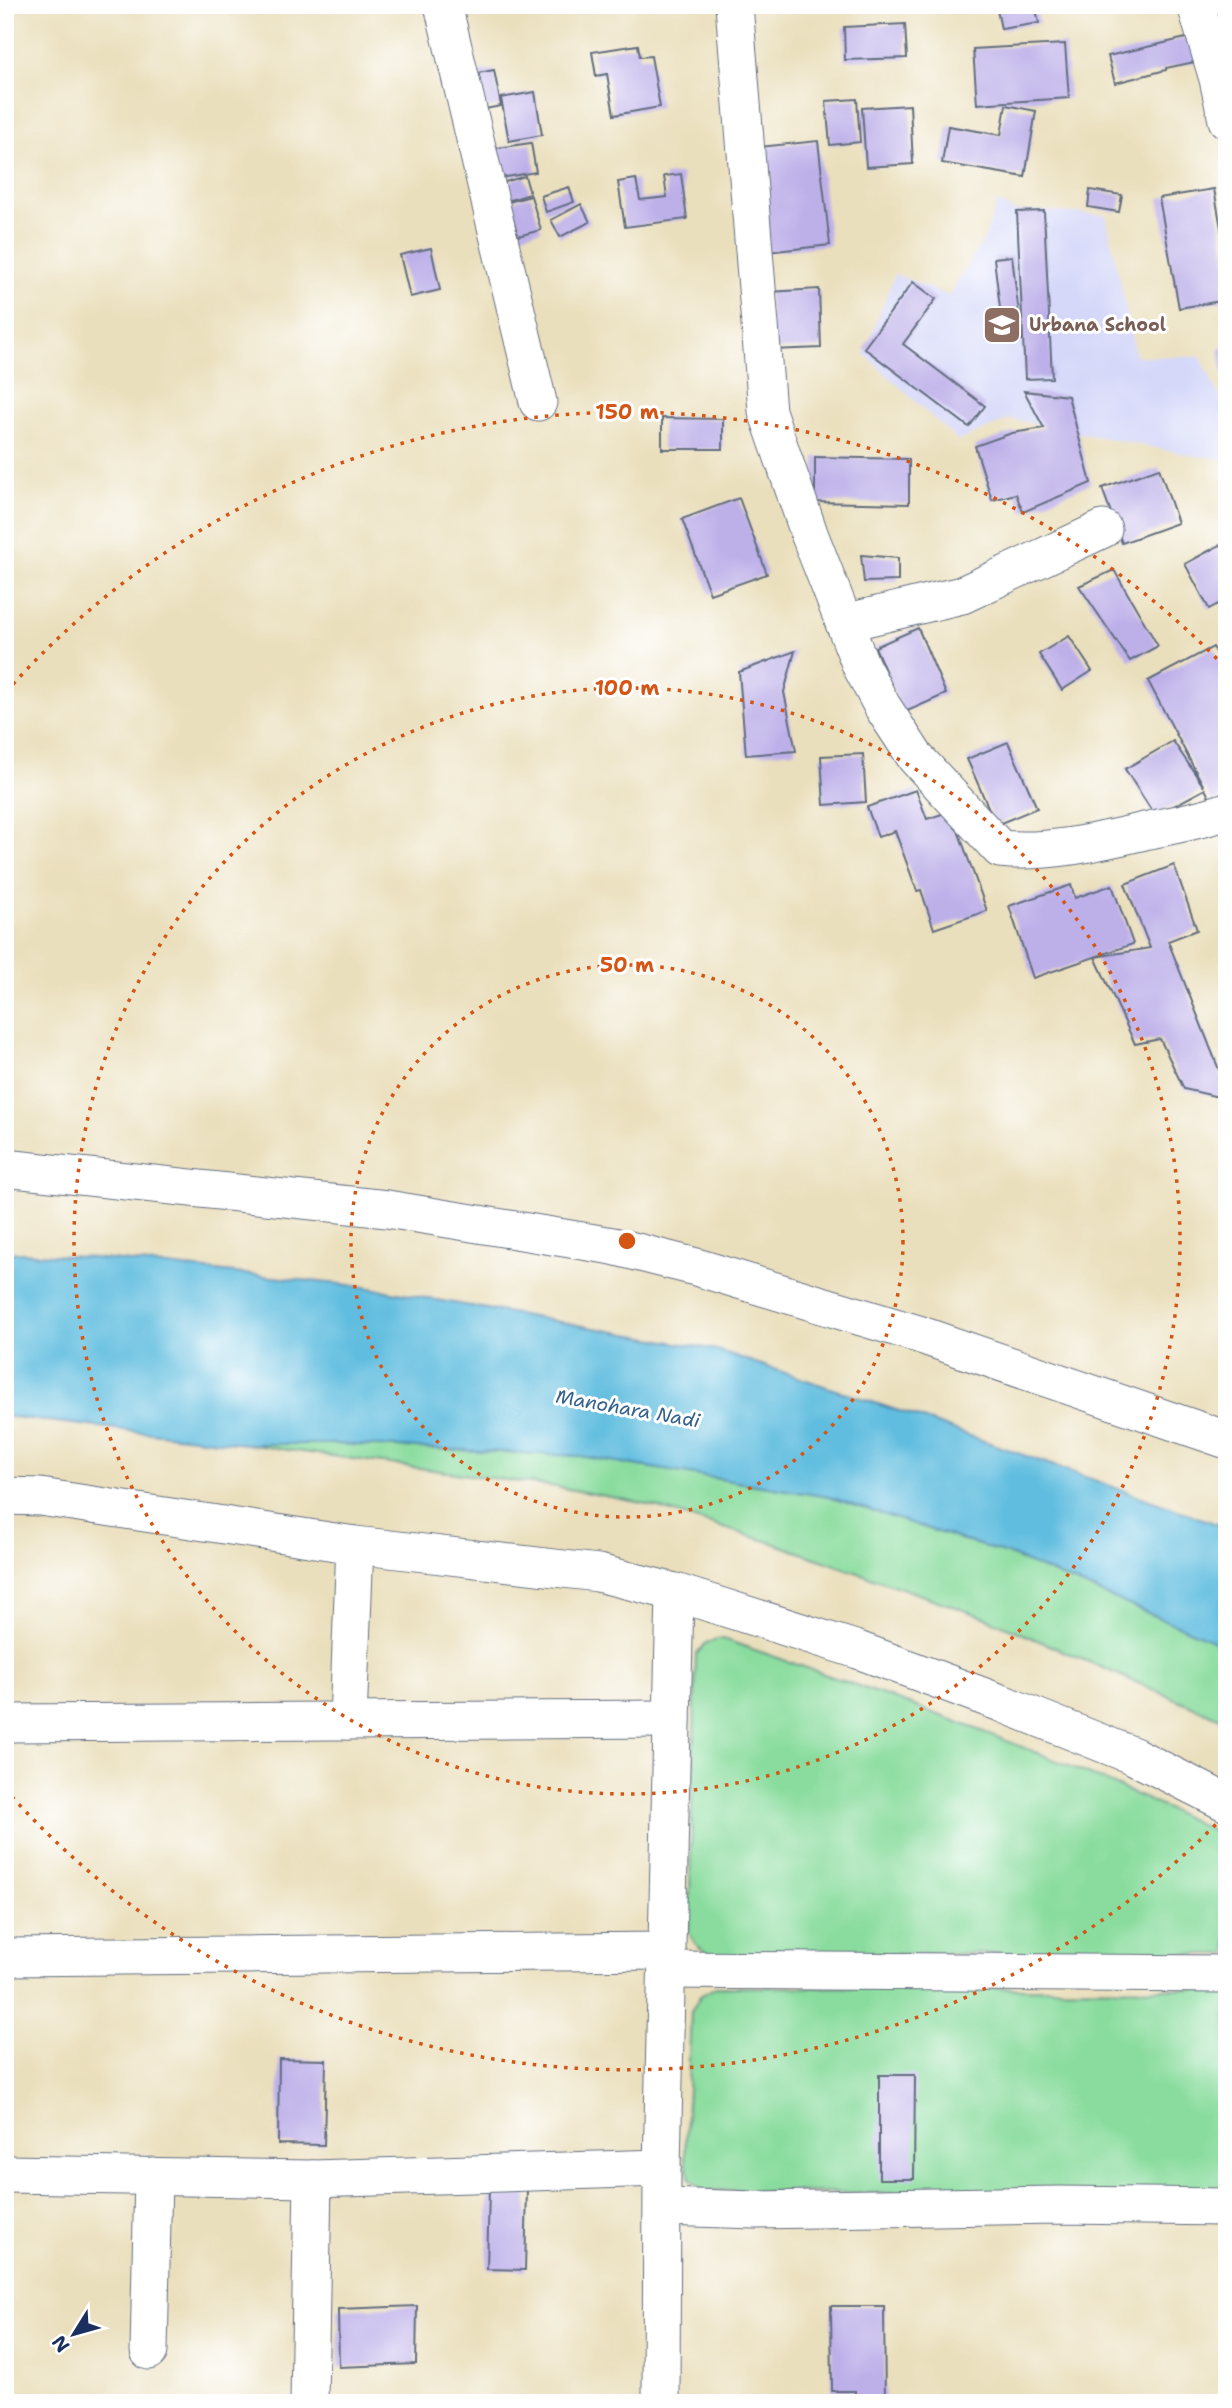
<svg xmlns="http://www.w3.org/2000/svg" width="1232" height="2408" viewBox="0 0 1232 2408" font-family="'Shantell Sans',sans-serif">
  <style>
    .built { fill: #d5d8f9 }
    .green { fill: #89dc9d; stroke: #52867e; stroke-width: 2 }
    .water { fill: #61bddf; stroke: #3e769e; stroke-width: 2 }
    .building { fill: #bdb0e9 }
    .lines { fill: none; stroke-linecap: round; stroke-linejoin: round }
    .street-casing { stroke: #636d7f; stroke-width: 39 }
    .street { stroke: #fff; stroke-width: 37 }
    .ring { fill: none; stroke: #d45514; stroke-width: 3.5; stroke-dasharray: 3.5 7 }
    .labels { text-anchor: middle; stroke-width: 6; stroke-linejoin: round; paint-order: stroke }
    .education-label { font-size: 18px; font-weight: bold; fill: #785e54; stroke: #fff; text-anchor: start }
    .water-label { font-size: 19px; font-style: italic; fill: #34618b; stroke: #fff }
    .centre { fill: #d45514; stroke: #fff; stroke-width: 3.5 }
    .ring-label { font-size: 21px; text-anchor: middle; font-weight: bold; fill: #d45514; stroke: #fff; stroke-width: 6; stroke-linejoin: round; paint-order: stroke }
  </style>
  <rect width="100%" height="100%" fill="#fff"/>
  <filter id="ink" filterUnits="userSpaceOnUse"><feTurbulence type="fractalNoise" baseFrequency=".0143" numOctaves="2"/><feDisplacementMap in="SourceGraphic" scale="14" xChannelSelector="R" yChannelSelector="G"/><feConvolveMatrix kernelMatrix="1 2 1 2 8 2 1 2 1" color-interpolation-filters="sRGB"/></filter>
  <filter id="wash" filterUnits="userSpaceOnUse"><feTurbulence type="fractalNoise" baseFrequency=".00686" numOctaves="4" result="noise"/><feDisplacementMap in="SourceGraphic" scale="28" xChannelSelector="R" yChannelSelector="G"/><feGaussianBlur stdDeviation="1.57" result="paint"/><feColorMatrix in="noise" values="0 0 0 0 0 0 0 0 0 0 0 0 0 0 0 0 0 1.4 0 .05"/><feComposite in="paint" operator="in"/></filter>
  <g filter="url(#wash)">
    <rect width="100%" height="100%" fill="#eadfbc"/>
    <polygon class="built" points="997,202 1017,212 1044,211 1106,215 1136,356 1201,357 1227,413 1227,459 1196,456 1010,419 958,441 864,354 895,274 949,296 986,235"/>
    <g class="green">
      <polygon points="245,1444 336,1444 580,1456 829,1497 1007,1554 1227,1646 1227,1721 981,1616 773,1543 642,1503 557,1487"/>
      <path d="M716,1639h7c171,59 342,117 504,199v116l-240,-1 -269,3c-14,-3 -24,-10 -29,-24l7,-278 10,-10z"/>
      <polygon points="716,1987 1227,1989 1227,2200 703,2190 690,2179 685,2160 691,2012 700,1996"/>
    </g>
    <polygon class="water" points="5,1252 83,1257 359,1286 717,1350 914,1416 1217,1524 1227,1517 1227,1646 1007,1554 829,1497 580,1456 336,1444 245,1444 5,1416"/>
    <g id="blocks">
      <g class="building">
        <polygon points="996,5 1035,5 1039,23 1001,29"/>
        <polygon points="905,24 907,58 845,60 844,27"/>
        <polygon points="1199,35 1204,60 1166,68 1166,70 1115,83 1108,56"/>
        <polygon points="1065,44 1069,98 977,104 973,49"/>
        <polygon points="638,45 640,57 651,56 660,107 614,115 607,74 596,76 592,52"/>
        <polygon points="494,70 501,106 485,109 478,73"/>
        <polygon points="535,92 542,135 509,141 501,98"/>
        <polygon points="857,99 860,142 830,145 826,101"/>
        <polygon points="910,105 913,164 866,167 862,108"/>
        <polygon points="1006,105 1036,111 1025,177 942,163 948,126 1001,135"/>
        <polygon points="818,141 830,245 767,252 749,148"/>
        <polygon points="531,143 536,172 494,179 490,149"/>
        <polygon points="681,174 687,219 625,227 618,182 636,179 640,200 667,197 664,176"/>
        <polygon points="525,176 530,194 500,203 495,185"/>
        <polygon points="569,187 574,202 546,212 541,196"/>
        <polygon points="1214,189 1227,261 1227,300 1179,308 1159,198"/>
        <polygon points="1090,190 1122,195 1119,212 1088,207"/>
        <polygon points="531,196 541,230 518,236 508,202"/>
        <polygon points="581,204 590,222 560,237 551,220"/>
        <polygon points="1044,211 1052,378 1025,379 1017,212"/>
        <polygon points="431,248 440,290 410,297 400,255"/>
        <polygon points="1012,256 1022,340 1004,342 994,258"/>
        <polygon points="913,282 936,299 903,344 985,406 969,427 864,348"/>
        <polygon points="819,289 821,348 772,350 769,292"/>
        <polygon points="1227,347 1227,383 1223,374 1219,348"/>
        <polygon points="1024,391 1068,396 1091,483 1023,512 1016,494 992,500 975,446 1012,433 1044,428"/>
        <polygon points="662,418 723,419 723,449 662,449"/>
        <polygon points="815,457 909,459 909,504 815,502"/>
        <polygon points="1159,468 1178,523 1122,543 1102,488"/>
        <polygon points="739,498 767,574 710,594 682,519"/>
        <polygon points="1227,541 1227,599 1209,609 1185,564"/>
        <polygon points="861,555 898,558 898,581 864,582"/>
        <polygon points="1114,570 1158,646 1130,661 1079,586"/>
        <polygon points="918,628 946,694 903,713 875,647"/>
        <polygon points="1069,636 1092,671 1062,690 1039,654"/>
        <polygon points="1213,647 1227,673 1227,796 1213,804 1205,789 1155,816 1125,769 1173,741 1204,787 1148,681"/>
        <polygon points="795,651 784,692 796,751 746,755 739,672"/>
        <polygon points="1008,742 1037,808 996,825 967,759"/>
        <polygon points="863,754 866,802 824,805 821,756"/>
        <polygon points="916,790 927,819 951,811 987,911 934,929 921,890 917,891 895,831 878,837 867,807"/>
        <polygon points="1174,865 1197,930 1168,941 1227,1090 1227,1099 1184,1089 1160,1039 1135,1044 1095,957 1150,948 1125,884"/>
        <polygon points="1071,885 1075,898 1112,885 1133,944 1033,978 1009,906"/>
        <polygon points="279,2059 326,2060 324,2145 278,2144"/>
        <polygon points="879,2075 915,2075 914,2179 879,2179"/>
        <polygon points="489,2189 527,2190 525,2270 487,2269"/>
        <polygon points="417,2306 416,2364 339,2367 338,2309"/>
        <polygon points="831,2306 884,2306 885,2403 855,2403 855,2391 832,2391"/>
      </g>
    </g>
  </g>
  <g filter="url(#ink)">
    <use href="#blocks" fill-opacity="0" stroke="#636d7f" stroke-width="2"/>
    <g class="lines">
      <g class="street-casing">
        <g id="street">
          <polyline points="443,5 538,402"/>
          <path d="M734,5l33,406 43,125 51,130 21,40 34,52 84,91c49,5 101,-8 149,-19 26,-5 52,-10 78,-19"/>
          <polyline points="1196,5 1218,79 1227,120"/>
          <polyline points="844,623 962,595 1103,529"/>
          <polyline points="5,1168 387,1209 613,1246 696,1267 918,1334 1227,1440"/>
          <polyline points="5,1496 40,1497 355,1545 598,1573 675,1592 858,1650 1001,1703 1134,1756 1227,1803"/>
          <polyline points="348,1721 355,1545"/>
          <polyline points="5,1723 672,1719"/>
          <polyline points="5,1957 667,1951"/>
          <polyline points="667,1970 1227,1974"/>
          <polyline points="5,2174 313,2179 662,2168"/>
          <polyline points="663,2207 756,2210 1060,2205 1227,2207"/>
          <polyline points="149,2351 153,2176"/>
          <polyline points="309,2403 313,2179"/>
          <polyline points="661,2403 662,2168 675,1592"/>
        </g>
      </g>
      <use href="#street" class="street"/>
    </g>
  </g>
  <g class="ring">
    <circle cx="627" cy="1241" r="276"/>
    <circle cx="627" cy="1241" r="553"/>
    <path d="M1223 1817A829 829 0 0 1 6 1790M6 692A829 829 0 0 1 1223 665"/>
  </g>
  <defs>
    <g id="school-square" transform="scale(2.0125)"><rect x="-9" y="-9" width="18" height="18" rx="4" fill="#8d6e63" stroke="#fff"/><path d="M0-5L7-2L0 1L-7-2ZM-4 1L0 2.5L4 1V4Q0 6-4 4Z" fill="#fff"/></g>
  </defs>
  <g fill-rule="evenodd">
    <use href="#school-square" x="1002" y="325"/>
  </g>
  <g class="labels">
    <g class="education-label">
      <text x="1029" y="331">Urbana School</text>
    </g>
    <g class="water-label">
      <text transform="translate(628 1408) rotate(10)" y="7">Manohara Nadi</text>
    </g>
  </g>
  <circle cx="627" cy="1241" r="10" class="centre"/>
  <g class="ring-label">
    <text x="627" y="419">150 m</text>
    <text x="627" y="695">100 m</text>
    <text x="627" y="972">50 m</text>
  </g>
  <rect width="1232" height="2408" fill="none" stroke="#fff" stroke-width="28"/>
  <g transform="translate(74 2334) rotate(233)" stroke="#ffffff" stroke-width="5" paint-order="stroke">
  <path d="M0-5L12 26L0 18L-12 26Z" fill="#1b2f5e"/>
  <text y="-10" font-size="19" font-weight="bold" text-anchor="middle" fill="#1b2f5e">N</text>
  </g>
</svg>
